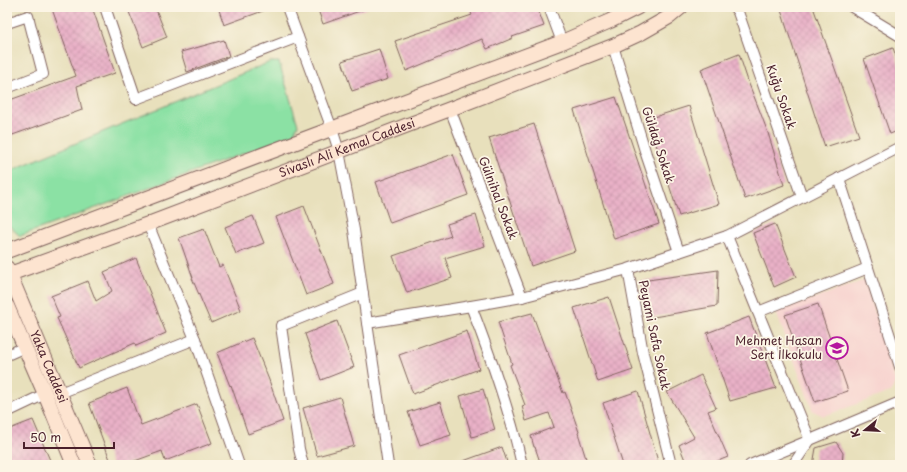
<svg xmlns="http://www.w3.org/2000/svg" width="907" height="472" viewBox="0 0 907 472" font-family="'Playpen Sans',sans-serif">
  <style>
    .built { fill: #f7d0cd }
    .park { fill: #8be1a4; stroke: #6a8068 }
    .building { fill: url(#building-cross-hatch) }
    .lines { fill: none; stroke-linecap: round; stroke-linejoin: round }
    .street-casing { stroke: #81635e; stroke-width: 12 }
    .secondary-casing { stroke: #81635e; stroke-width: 16 }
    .street { stroke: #fff; stroke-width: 10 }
    .secondary { stroke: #fde4d0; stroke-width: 14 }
    .labels { text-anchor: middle; stroke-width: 3.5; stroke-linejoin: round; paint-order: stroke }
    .street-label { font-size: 12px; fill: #4a1f2b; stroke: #fcf5e5 }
    .poi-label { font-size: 12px; fill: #4a1f2b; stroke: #fcf5e5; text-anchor: end }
  </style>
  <defs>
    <pattern id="building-cross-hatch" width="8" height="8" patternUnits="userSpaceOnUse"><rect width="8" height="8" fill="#e9b1c7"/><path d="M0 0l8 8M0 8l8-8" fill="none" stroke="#c998ab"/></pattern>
  </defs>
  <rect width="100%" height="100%" fill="#fcf5e5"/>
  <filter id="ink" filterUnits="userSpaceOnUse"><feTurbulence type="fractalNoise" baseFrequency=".025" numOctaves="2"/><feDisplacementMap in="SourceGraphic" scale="8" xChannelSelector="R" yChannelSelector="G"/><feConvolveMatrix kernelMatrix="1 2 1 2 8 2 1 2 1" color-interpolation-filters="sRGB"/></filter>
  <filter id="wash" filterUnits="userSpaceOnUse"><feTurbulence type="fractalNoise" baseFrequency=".012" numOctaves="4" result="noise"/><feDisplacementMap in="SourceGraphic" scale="16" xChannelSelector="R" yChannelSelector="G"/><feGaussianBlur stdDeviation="0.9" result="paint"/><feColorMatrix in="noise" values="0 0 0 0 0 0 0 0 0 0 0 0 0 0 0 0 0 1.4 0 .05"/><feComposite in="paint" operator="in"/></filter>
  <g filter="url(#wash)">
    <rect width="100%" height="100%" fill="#e8e0bc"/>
    <polygon class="built" points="865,280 896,383 890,392 824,416 813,411 776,312"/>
    <polygon class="park" points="270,62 279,62 298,125 293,135 20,236 7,224 7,172"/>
    <g id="blocks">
      <g class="building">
        <polygon points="58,7 92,7 115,73 77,86 82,110 7,137 7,101 76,76 52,9"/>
        <polygon points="127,7 155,7 167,37 143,47"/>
        <polygon points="218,7 270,7 271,8 224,25"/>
        <polygon points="317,7 368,7 368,8 323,24"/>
        <polygon points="478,7 537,7 544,26 512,37 513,38 487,49 482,39 406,71 395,41 472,15 470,10"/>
        <polygon points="780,7 813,7 859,136 825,147"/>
        <polygon points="224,40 229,56 187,72 181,52"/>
        <polygon points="893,48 900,67 900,130 890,134 864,59"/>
        <polygon points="379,49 388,79 352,91 342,61"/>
        <polygon points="739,54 749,84 759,109 768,133 784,185 745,199 701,69"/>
        <polygon points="616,97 659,224 614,239 574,110"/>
        <polygon points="689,106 719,204 679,216 648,119"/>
        <polygon points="534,124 575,251 531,266 489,138"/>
        <polygon points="453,154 468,195 390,223 376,182"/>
        <polygon points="304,206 334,284 306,295 276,217"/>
        <polygon points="476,215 485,246 445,258 452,278 407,293 393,256 451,236 447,224"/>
        <polygon points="253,216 264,243 236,254 225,227"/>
        <polygon points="775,224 796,277 774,287 753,233"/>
        <polygon points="204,229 219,267 223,265 241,310 211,323 192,278 193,278 179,238"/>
        <polygon points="136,258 166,333 136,346 135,343 79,368 57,318 60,317 51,296 88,281 96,301 112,291 104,272"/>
        <polygon points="718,270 717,306 648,318 641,281"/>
        <polygon points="609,297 633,370 598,382 574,308"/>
        <polygon points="818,304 848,391 815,402 785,315"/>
        <polygon points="532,313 546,351 547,350 563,393 565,392 579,432 578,433 588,465 541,465 535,447 534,447 531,436 554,427 549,413 526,421 522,406 525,405 510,365 512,364 498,322"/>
        <polygon points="749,317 776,388 730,401 707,333"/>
        <polygon points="337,321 354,367 321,380 305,334"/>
        <polygon points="467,331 479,369 413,394 399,355"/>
        <polygon points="252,338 269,380 283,421 248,434 231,385 230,386 217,353"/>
        <polygon points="701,375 716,408 708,411 728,457 708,465 687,465 679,445 694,437 667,392"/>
        <polygon points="127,388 141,425 197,404 212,443 165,461 162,451 124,465 112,465 89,403"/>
        <polygon points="483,389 495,430 472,437 460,396"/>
        <polygon points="638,391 659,465 623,465 603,403"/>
        <polygon points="340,397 354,446 317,456 303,408"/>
        <polygon points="440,402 451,435 420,445 408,412"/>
        <polygon points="33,420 52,465 7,465 7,430"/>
        <polygon points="836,442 843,453 842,465 813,465 816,448"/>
        <polygon points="502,447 508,465 455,465 455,464"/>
      </g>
    </g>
  </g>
  <g filter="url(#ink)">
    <use href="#blocks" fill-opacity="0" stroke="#81635e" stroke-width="1"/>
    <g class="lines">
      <g class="street-casing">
        <g id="street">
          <polyline points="105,7 136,99 298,37"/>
          <polyline points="287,7 332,129 339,151 354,230 367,323 471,306 522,297 628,269"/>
          <polyline points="549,7 562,42"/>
          <polyline points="734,7 738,12 802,197"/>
          <polyline points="852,7 900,36"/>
          <polyline points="7,23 28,16 43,74 7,88"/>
          <polyline points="613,46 646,154 679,252"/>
          <polyline points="450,109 522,297"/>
          <polyline points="839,178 900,367"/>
          <polyline points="148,224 195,339 239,465"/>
          <polyline points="727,236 900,147"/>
          <path d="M471,306c20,52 39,105 51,159"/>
          <polyline points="758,312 868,268"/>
          <polyline points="367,323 388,465"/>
          <polyline points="7,355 25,347"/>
          <polyline points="60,393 195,339"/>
          <polyline points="7,412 45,394"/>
          <polyline points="303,465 299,449 281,326 363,293"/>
          <polyline points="671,465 643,353 628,269 727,236 810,440 750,465"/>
          <polyline points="793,465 810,440 900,402"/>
        </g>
      </g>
      <g class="secondary-casing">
        <g id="secondary">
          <polyline points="7,251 562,42 610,21 638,7"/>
          <path id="s1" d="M7,268l83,197"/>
          <path id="s2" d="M7,275l141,-51 302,-115 163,-63 28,-13 28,-16 12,-10"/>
          <polyline points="7,306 45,394 74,465"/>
        </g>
      </g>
      <use href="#street" class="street"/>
      <use href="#secondary" class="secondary"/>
    </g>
  </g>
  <defs>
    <g id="school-ring" transform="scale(1.15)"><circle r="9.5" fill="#fcf5e5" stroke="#b5179e" stroke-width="1.5"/><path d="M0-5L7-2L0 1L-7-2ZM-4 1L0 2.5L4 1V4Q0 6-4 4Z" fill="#b5179e"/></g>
  </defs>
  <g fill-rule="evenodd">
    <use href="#school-ring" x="837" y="348"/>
  </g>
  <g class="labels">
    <g class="street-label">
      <text transform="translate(781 97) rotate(71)" y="4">Kuğu Sokak</text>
      <text transform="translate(658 145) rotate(72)" y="4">Güldağ Sokak</text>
      <text dy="4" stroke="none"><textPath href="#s2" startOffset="363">Sivaslı Ali Kemal Caddesi</textPath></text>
      <text transform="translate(498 198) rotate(69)" y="4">Gülnihal Sokak</text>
      <text transform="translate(654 335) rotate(78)" y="4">Peyami Safa Sokak</text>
      <text dy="4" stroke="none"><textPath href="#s1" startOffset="107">Yaka Caddesi</textPath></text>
    </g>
    <g class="poi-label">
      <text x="822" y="345">Mehmet Hasan<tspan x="822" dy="14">Sert İlkokulu</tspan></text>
    </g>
  </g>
  <rect width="907" height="472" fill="none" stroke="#fcf5e5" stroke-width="24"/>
  <g transform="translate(865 430) rotate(252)" stroke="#fcf5e5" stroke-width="3" paint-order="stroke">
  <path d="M0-3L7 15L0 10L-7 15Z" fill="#4a1f2b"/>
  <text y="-6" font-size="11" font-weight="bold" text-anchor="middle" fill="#4a1f2b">K</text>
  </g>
  <path d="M24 442v6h90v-6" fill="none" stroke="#4a1f2b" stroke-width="2"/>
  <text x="30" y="442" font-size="12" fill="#4a1f2b" stroke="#fcf5e5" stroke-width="3" paint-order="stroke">50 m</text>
</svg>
